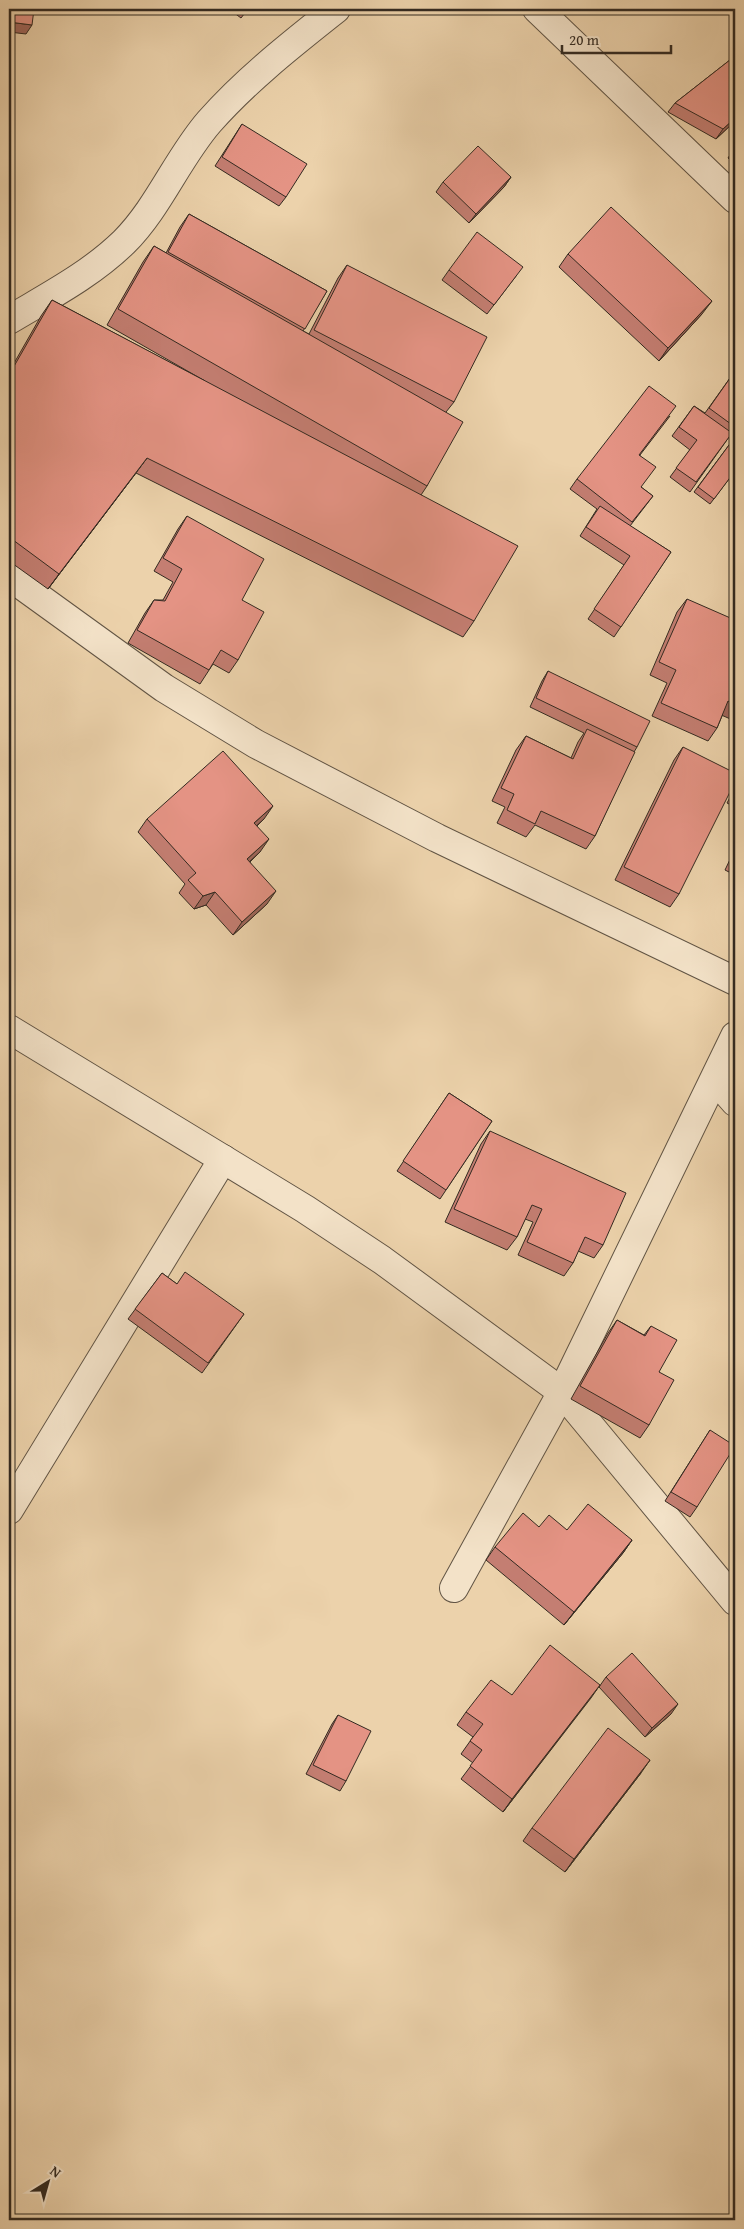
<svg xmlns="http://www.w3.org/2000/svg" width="744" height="2229" viewBox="0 0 744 2229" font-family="'Gentium Book Plus',serif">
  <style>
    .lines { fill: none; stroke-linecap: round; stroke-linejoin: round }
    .minor-casing { stroke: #615444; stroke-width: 30 }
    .minor { stroke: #f3e2c8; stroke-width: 28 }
    .wall { fill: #c47e72; stroke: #332a21 }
    .shaded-wall { fill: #a0675c; stroke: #332a21 }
    .building { fill: #e49384; stroke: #332a21 }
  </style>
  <rect width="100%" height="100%" fill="#ecd2ab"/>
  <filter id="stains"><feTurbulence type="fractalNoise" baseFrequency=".004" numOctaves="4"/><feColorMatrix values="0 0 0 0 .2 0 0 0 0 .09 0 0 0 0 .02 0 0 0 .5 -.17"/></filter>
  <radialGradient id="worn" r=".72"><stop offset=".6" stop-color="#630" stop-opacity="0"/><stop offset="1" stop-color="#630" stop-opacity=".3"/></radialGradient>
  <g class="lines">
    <g class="minor-casing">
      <g id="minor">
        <polyline points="537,9 735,199"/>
        <path d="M9,320c40,-24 81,-45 115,-78 35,-35 53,-83 85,-120 38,-43 83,-78 127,-113"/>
        <polyline points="9,576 164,688 256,744 437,838 735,981"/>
        <polyline points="9,1029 305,1209 382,1260 562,1392 735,1601"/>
        <polyline points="715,1079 735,1102"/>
        <polyline points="9,1510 223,1159"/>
        <polyline points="454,1588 562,1392 735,1036"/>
      </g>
    </g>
    <use href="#minor" class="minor"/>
  </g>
  <g class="wall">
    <polygon points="229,9 248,9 241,18"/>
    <polygon points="735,56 735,121 716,139 668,112 675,103"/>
    <polygon points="242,124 286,197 279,206 215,166"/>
    <polygon points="735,147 735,164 728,158"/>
    <polygon points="511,177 504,187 469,223 436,192 443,182"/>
    <polygon points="189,214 327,291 303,331 309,334 338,278 347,265 454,402 446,412 427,486 421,495 474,621 463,637 136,473 48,589 9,561 9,372 41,316 52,300 205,381 107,325 143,262 154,246 166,253 180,227"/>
    <polygon points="568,254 702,314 659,361 559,267"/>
    <polygon points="449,270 516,276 487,314 442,280"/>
    <polygon points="735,371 735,441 729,437 690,492 670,477 690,450 672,436 694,406 705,413"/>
    <polygon points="670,416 640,455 641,487 653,496 630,526 671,552 614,637 588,619 624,565 580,536 597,509 570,489 577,479"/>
    <polygon points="732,441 735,471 710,504 694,492"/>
    <polygon points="187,516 242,600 238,660 229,673 213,664 200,684 128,643 145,613 154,600 163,600 173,582 154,571 178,529"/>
    <polygon points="687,599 722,716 717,728 708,741 652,716 667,683 650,675 677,612"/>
    <polygon points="548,671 637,747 634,752 595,836 586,849 535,825 526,837 497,823 505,807 492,801 516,750 526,736 571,758 578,742 584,733 530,707 542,681"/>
    <polygon points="683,747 679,894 670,907 615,880 674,760"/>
    <polygon points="735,788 735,807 727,803"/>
    <polygon points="147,819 264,819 257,826 260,852 250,862 267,904 233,935 206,905 194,909 179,893 185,884 138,832"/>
    <polygon points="735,849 735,875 725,870"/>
    <polygon points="449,1093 492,1121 440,1199 397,1171"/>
    <polygon points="490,1131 603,1245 594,1258 578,1251 573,1263 564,1276 518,1255 533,1222 525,1219 517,1237 507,1250 445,1222 481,1144"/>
    <polygon points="162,1273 177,1284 244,1314 202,1373 128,1319"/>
    <polygon points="617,1320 644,1335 651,1326 659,1372 649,1425 640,1438 571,1399 608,1333"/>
    <polygon points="710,1430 697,1507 690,1517 665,1501"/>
    <polygon points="539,1527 632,1540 623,1553 564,1625 486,1560 495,1547"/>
    <polygon points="606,1677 671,1714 645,1737 599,1687"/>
    <polygon points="600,1685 503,1812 461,1779 473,1763 461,1754 473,1737 457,1725 466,1712 512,1695"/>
    <polygon points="338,1715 346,1781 340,1791 306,1774 332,1724"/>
    <polygon points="641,1773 565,1872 523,1841 532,1828"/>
  </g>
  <g class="shaded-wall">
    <polygon points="9,22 32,25 26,34 9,32"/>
    <polygon points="735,118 735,121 716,139 723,129"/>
    <polygon points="511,177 504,187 469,223 476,214"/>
    <polygon points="712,301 702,314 659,361 668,348"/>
    <polygon points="147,458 136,473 48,589 59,574"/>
    <polygon points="728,701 735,705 735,721 719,714"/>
    <polygon points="273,806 264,819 245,836 254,823"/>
    <polygon points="269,839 260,852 238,872 247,859"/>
    <polygon points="276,891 267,904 233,935 242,922"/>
    <polygon points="215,892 206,905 194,909 203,896"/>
    <polygon points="632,1540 623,1553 564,1625 574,1612"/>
    <polygon points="600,1685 591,1698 503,1812 512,1799"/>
    <polygon points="678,1704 671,1714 645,1737 652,1728"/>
    <polygon points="650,1760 641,1773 565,1872 574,1859"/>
  </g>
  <g class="building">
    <polygon points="9,9 34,9 32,25 9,22"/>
    <polygon points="735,56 735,118 723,129 675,103"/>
    <polygon points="242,124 307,164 286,197 222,157"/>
    <polygon points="478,146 511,177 476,214 443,182"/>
    <polygon points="611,207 712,301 668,348 568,254"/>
    <polygon points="189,214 327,291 305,329 168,252"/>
    <polygon points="477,232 523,267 494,305 449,270"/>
    <polygon points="154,246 463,422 427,486 118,309"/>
    <polygon points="347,265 487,337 454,402 314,330"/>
    <polygon points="52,300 518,546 474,621 147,458 59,574 9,537 9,375"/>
    <polygon points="735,371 735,427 709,408"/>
    <polygon points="649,386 676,406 639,455 656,467 641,487 653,496 632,522 577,479"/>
    <polygon points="694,406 732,433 696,482 676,468 697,440 679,427"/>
    <polygon points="732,441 735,444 735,471 714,499 698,487"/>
    <polygon points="600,506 671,552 621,627 594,609 630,556 586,527"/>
    <polygon points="187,516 264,559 242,600 264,612 238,660 221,650 209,670 137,630 154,600 165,601 182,569 163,558"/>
    <polygon points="687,599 735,620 735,705 728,701 717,728 661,703 676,670 659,662"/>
    <polygon points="548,671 650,721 637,747 536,698"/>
    <polygon points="587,729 635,752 595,836 541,811 535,824 507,810 514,794 501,788 526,736 573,759"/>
    <polygon points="683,747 735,773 735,782 679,894 624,867"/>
    <polygon points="223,751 273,806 254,823 269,839 247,859 276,891 242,922 215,892 203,896 188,880 196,873 147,819"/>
    <polygon points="735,853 735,862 731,860"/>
    <polygon points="449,1093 492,1121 446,1190 403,1161"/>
    <polygon points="490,1131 626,1193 603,1245 585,1237 573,1263 527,1242 542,1209 532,1205 517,1237 454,1209"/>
    <polygon points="185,1272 244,1314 208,1363 135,1309 162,1273 177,1284"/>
    <polygon points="617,1320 645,1336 651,1326 677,1340 659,1372 674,1380 649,1425 580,1386"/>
    <polygon points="710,1430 735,1446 697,1507 671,1492"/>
    <polygon points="588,1504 632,1540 574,1612 495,1547 523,1513 539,1527 549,1515 567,1530"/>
    <polygon points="550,1645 600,1685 512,1799 470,1766 482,1750 470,1741 483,1724 466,1712 491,1680 512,1695"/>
    <polygon points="632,1653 678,1704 652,1728 606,1677"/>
    <polygon points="338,1715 371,1731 346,1781 313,1765"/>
    <polygon points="608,1728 650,1760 574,1859 532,1828"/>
  </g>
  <rect width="744" height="2229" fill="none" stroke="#ecd2ab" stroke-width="30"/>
  <rect x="10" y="10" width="724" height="2209" fill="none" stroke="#332a21" stroke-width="2.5"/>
  <rect x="15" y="15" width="714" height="2199" fill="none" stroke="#332a21"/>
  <g transform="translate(48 2182) rotate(37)" stroke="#f3e2c8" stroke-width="4" paint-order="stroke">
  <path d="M0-4L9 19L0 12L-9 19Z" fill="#332a21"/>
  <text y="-8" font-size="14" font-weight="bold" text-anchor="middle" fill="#332a21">N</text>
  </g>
  <path d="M562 45v8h109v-8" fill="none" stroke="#332a21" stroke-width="2.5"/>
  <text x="569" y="45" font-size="15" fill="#332a21" stroke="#f3e2c8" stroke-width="4" paint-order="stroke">20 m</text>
  <rect width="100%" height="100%" filter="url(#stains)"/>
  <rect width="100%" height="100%" fill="url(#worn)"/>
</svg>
